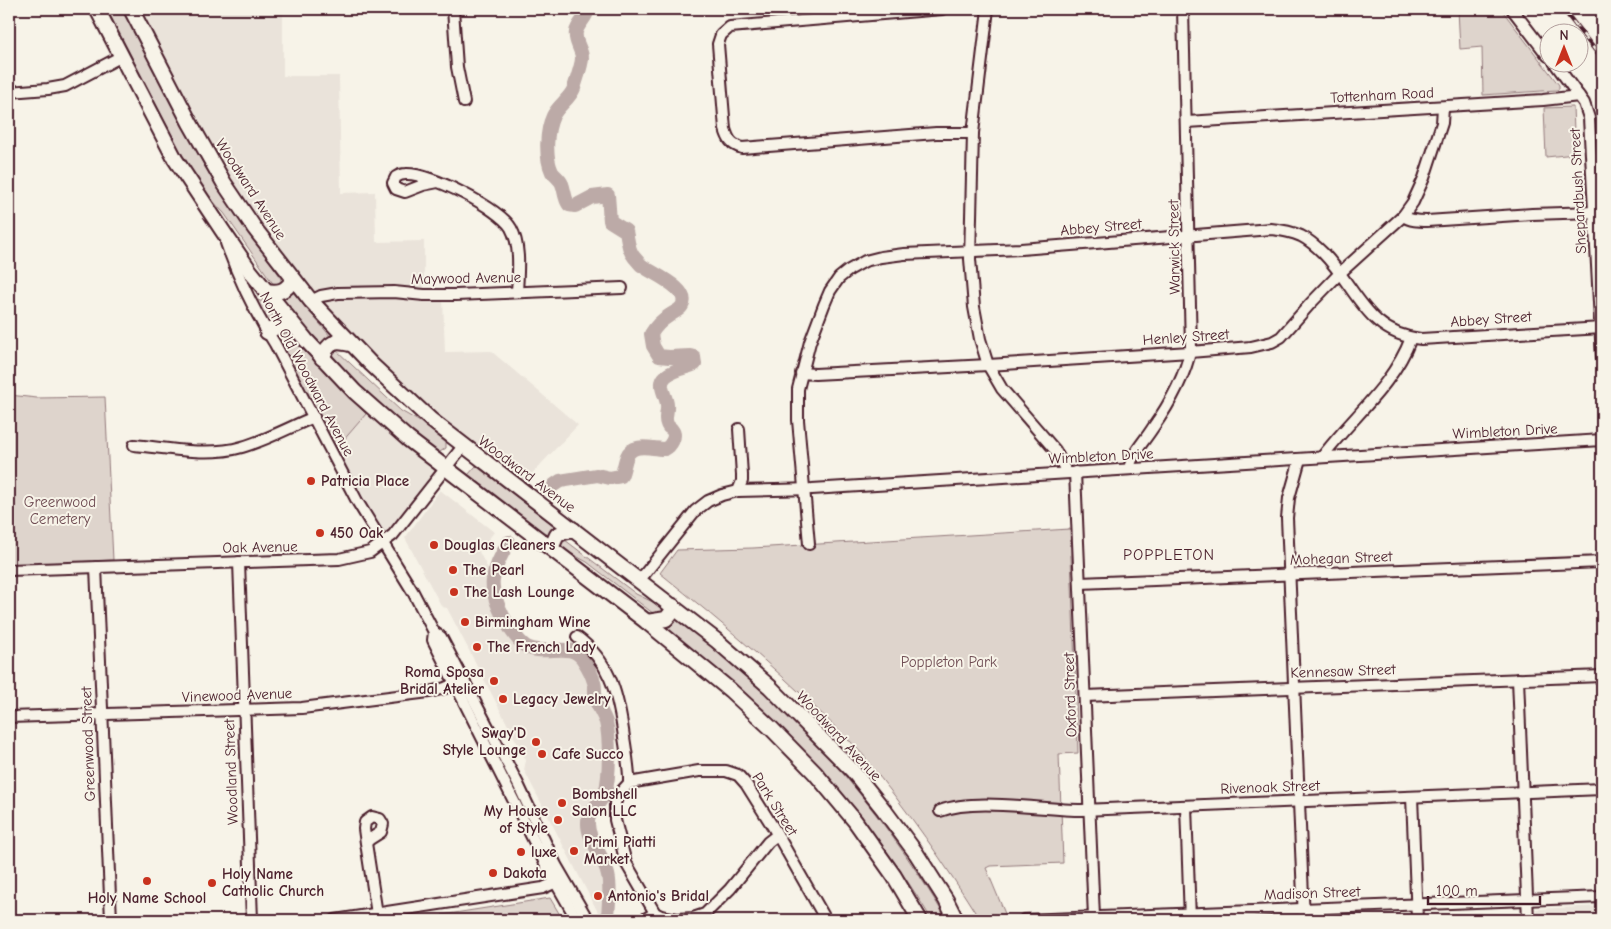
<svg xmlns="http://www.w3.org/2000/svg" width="1611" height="929" viewBox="0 0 1611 929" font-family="'Comic Neue',sans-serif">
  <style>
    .built { fill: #eae3da }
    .green { fill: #ded4cc; stroke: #947a7c }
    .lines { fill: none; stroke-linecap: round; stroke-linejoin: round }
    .river { stroke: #bcaaa7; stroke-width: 14 }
    .minor-casing { stroke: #4a1f2b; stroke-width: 14 }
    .major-casing { stroke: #4a1f2b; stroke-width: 18 }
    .minor { stroke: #f7f3e8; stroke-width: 10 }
    .major { stroke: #f7f3e8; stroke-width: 14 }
    .rail-casing { stroke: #4a1f2b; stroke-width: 4.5 }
    .rail { stroke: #f7f3e8; stroke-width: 2.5; stroke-dasharray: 8; stroke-linecap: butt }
    .poi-dot { fill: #c8321e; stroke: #f7f3e8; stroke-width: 2 }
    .labels { text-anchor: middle; stroke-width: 4; stroke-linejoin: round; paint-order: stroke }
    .street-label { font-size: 15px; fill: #4a1f2b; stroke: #f7f3e8 }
    .poi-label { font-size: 15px; font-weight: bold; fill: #4a1f2b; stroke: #f7f3e8; text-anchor: start }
    .park-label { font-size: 15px; fill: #6f4c53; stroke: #f7f3e8 }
    .neighbourhood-label { font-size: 16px; letter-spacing: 1px; fill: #4a1f2b; stroke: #f7f3e8 }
  </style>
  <rect width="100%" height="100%" fill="#f7f3e8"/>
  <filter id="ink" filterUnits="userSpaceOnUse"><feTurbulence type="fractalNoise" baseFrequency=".02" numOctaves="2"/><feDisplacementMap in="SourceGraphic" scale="10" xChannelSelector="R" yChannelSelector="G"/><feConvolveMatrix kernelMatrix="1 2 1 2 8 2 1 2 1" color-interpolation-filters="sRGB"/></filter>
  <g filter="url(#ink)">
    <g class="built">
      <polygon points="140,9 283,9 283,76 339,76 341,193 375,192 376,242 424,241 424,298 443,299 445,352 491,351 578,425 524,482 440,417 398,381 308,285 259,219 231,179"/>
      <polygon points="366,414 436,471 393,528 384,533 336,449"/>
      <polygon points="440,490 494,532 479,552 493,578 493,592 496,602 508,624 519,641 530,648 540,651 561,649 573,650 584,661 594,681 596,700 606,723 609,749 605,793 592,810 588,821 588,827 610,883 603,920 602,920 524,770 526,760 447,608 442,607 405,538"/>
      <polygon points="1602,906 1602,920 1536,920 1536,909"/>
    </g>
    <g class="green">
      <polygon points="107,9 122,9 205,167 235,213 280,276 282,284 278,286 274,285 224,213 207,195 181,153"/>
      <polygon points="1458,9 1501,9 1559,85 1559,89 1557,90 1483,95 1482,47 1460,49"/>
      <polygon points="1573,107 1575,154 1546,157 1544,108"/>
      <polygon points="292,291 331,337 324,340 321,346 281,299 287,296"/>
      <polygon points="258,300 262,302 277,321 270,325 266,324 257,305"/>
      <polygon points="282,328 366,414 336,449 276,333"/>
      <polygon points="335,349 401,411 422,423 446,443 446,448 440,452 433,449 408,430 330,357"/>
      <polygon points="9,395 37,398 105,397 113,560 9,565"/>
      <polygon points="476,466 557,528 550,533 548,537 468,475"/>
      <path d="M1070,529l8,224 -19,1 4,109 -73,3 -4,2 20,48 -8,4h-18c-35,-56 -72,-110 -115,-161l1,-1 -16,-17h-1c-59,-61 -123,-115 -189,-168l17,-23 76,-2z"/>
      <polygon points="560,539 565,540 636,594 659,605 663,610 661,614 654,614 587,562 563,549 558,543"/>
      <path d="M673,617c112,79 205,186 274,303h-15c-71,-118 -157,-209 -267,-292z"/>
      <polygon points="550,898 563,920 445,920 442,915"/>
    </g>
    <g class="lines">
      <g class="river">
        <path d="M554,485l6,-4 37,-6 13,3 11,-2c3,-6 3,-13 6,-20 6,-14 26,-7 38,-7 6,-3 12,-13 7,-19 -3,-5 -3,0 -5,-6 -3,-6 1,-13 0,-19 0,-9 -11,-20 -1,-29 8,-7 20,-8 29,-12l-1,-7 -4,-1 -21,1 -10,-1 -6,-10 -2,-12c4,-7 11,-14 19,-19 4,-3 9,-4 12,-9 10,-17 -31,-33 -41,-41 -2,-2 -5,-6 -7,-8 -6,-7 -6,-17 -8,-26l-16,-10 -2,-26 -16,2 -17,9 -6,-1c-5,-7 -4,-14 -7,-21 -2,-5 -7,-8 -10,-12 -7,-15 -6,-41 1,-56 5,-11 17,-17 21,-28 2,-7 8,-23 8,-30 0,-9 -8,-16 -6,-26 2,-9 11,-14 12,-23"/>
        <path d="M509,542c-7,11 -14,24 -16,38 -3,17 20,61 36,68 19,8 43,-8 55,13 4,6 8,14 10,21 2,6 0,13 2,19 3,7 7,13 10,21 4,16 4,55 -1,71 -4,11 -17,17 -17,29 -1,16 15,34 19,49 5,15 1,34 1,49"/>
      </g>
      <g class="minor-casing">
        <g id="minor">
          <polyline points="453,9 457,67 464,102"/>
          <path d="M942,9l-212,18 -9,8 -3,9 7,85c3,10 6,16 17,19l194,-15h37"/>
          <polyline points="988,9 973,133 970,259 974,307 980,339 988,365 1002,389 1055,450 1067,473"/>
          <polyline points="1512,9 1548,56"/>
          <polyline points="1554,62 1584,103 1589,118 1602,358"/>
          <polyline points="9,92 48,89 65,86 122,56"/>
          <polyline points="1187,122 1543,100 1579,96"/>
          <path d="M438,182l-15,3 -18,7 -9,-3 -3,-6 3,-6c3,-2 6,-3 10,-3 24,-1 93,34 105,54 10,18 7,44 6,64"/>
          <path d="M1403,216c7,5 16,5 24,5l105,-7 62,-2"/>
          <path d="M226,243c13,36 28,69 49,101l82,157 56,91 21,40 7,5 77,147 38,81 32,55"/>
          <polyline points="311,301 321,296 338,293 394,292 424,295 456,295 622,288"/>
          <polyline points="801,373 815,374 988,365 1190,352 1251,347 1272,342 1281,337 1310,304 1340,273 1403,216 1413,202 1424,178 1442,123 1443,107"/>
          <path d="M134,445c34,3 74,12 108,2 25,-7 48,-20 72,-30"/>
          <path d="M1322,457c30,-40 71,-71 89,-119"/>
          <polyline points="1300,459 1289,498 1287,518 1304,920"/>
          <path d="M1129,469c3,-16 14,-26 23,-40 17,-24 33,-52 39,-81l-8,-339"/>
          <polyline points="1075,472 1094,917"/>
          <polyline points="738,491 742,481 742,475 739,429"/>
          <path d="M809,544l-11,-124v-31l12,-47 14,-37 6,-14 9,-13 10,-8 16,-9 16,-4 23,-3 117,-5 250,-20c10,1 21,3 30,7 8,4 16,11 22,17 33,33 43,81 98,86l181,-11"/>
          <polyline points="239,562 252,920"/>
          <polyline points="96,567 111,920"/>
          <polyline points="9,570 339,559 370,552 393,535 463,446"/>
          <polyline points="639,581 695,511 708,501 722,495 738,491 812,489 1602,440"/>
          <polyline points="1080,583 1602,562"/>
          <polyline points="434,632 433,640 548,869 577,920"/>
          <path d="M577,637c32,24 40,54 46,93 2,15 5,30 6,46v7l-10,11 -4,9v17l11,43 29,50 6,3 16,3 16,-1 12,-4 25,-25 38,-47 9,-7"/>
          <polyline points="1518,679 1528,920"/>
          <polyline points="1085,696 1602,676"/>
          <polyline points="9,717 302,708 429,692 445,688 463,680"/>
          <polyline points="629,783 699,771 726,771 738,775 746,784 773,827 826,920"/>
          <polyline points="1412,797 1417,920"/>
          <polyline points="1186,806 1190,920"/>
          <path d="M940,811c36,-14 101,-1 142,-1l520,-21"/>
          <polyline points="366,843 364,829 365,822 372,817 380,819 383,824 381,832 370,839 366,843 377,914"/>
          <polyline points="335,920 543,888 561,880"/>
          <polyline points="643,920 655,913"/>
          <polyline points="1024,920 1602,897"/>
        </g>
      </g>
      <g class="major-casing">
        <g id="major">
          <polyline points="97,9 175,159 222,230 250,271 306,340 355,392 408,439 647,622 730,690 772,729 815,773 855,821 894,876 920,920"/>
          <polyline points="131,9 190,123 224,183 255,229 311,301 371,364 431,420 717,641 770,687 852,770 884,810 916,853 946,900 956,920"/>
          <path d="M265,291c14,2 21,1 28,-12"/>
          <polyline points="267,332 278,326 291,324"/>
          <path d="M322,358c7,-16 12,-18 28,-14"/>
          <polyline points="551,548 557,535 564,532 574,530"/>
          <polyline points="647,622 666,619 671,613 673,606"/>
        </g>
      </g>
      <use href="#minor" class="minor"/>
      <use href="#major" class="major"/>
      <g class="rail-casing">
        <polyline id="rail" points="1563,9 1602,59"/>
      </g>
      <use href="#rail" class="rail"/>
    </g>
  </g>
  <g class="poi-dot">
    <circle cx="311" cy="481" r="5"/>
    <circle cx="320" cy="533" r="5"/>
    <circle cx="434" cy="545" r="5"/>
    <circle cx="453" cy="570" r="5"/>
    <circle cx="454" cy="592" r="5"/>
    <circle cx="465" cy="622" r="5"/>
    <circle cx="477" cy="647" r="5"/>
    <circle cx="494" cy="681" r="5"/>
    <circle cx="503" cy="699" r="5"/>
    <circle cx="536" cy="742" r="5"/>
    <circle cx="542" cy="754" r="5"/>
    <circle cx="562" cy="803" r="5"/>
    <circle cx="558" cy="820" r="5"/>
    <circle cx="574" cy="851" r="5"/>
    <circle cx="521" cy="852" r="5"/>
    <circle cx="493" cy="873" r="5"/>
    <circle cx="147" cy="881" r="5"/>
    <circle cx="212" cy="883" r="5"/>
    <circle cx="598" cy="896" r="5"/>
  </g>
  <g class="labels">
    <g class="street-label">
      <text transform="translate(1382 95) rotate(-3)" y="5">Tottenham Road</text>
      <text transform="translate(251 189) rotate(57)" y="5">Woodward Avenue</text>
      <text transform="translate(1578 191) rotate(-93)" y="5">Shepardbush Street</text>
      <text transform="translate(1101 227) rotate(-5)" y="5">Abbey Street</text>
      <text transform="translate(1174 247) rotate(-91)" y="5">Warwick Street</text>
      <text transform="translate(466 278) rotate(-1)" y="5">Maywood Avenue</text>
      <text transform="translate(1491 319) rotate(-4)" y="5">Abbey Street</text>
      <text transform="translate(1186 337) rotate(-4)" y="5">Henley Street</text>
      <text transform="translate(307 374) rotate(62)" y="5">North Old Woodward Avenue</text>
      <text transform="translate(1505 431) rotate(-3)" y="5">Wimbleton Drive</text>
      <text transform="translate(1101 456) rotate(-3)" y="5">Wimbleton Drive</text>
      <text transform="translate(527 474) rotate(37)" y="5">Woodward Avenue</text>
      <text transform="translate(260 547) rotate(-1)" y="5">Oak Avenue</text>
      <text transform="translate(1341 558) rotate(-2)" y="5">Mohegan Street</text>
      <text transform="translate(1343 671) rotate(-2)" y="5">Kennesaw Street</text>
      <text transform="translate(237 695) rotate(-2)" y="5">Vinewood Avenue</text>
      <text transform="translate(1070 695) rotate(-92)" y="5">Oxford Street</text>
      <text transform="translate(839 736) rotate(47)" y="5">Woodward Avenue</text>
      <text transform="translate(88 744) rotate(-92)" y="5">Greenwood Street</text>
      <text transform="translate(231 772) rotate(-92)" y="5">Woodland Street</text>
      <text transform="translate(1270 787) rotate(-2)" y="5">Rivenoak Street</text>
      <text transform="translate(775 804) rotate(58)" y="5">Park Street</text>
      <text transform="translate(1312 893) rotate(-2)" y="5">Madison Street</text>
    </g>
    <g class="poi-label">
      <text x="321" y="486">Patricia Place</text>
      <text x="330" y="538">450 Oak</text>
      <text x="444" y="550">Douglas Cleaners</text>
      <text x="463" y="575">The Pearl</text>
      <text x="464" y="597">The Lash Lounge</text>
      <text x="475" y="627">Birmingham Wine</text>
      <text x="487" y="652">The French Lady</text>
      <text x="484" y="677" text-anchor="end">Roma Sposa<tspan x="484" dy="17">Bridal Atelier</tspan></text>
      <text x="513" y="704">Legacy Jewelry</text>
      <text x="526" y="738" text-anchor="end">Sway'D<tspan x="526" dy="17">Style Lounge</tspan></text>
      <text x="552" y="759">Cafe Succo</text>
      <text x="572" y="799">Bombshell<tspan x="572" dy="17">Salon LLC</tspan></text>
      <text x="548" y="816" text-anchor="end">My House<tspan x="548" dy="17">of Style</tspan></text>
      <text x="584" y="847">Primi Piatti<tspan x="584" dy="17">Market</tspan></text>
      <text x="531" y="857">luxe</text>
      <text x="503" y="878">Dakota</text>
      <text x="222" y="879">Holy Name<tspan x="222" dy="17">Catholic Church</tspan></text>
      <text x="608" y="901">Antonio's Bridal</text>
      <text x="147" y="903" text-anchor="middle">Holy Name School</text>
    </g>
    <g class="park-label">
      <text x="60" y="507">Greenwood<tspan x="60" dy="17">Cemetery</tspan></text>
      <text x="949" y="667">Poppleton Park</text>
    </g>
    <g class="neighbourhood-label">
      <text x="1169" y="560">POPPLETON</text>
    </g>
  </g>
  <rect width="1611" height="929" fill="none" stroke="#f7f3e8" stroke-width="30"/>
  <rect x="15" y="15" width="1581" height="899" fill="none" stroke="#4a1f2b" stroke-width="2" filter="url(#ink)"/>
  <g transform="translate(1564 48)"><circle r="24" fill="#f7f3e8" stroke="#b29e9c"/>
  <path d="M0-4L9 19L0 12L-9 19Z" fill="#c8321e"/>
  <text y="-8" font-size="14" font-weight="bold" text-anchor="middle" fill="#4a1f2b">N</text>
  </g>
  <path d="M1428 896v8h112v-8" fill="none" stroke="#4a1f2b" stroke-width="2.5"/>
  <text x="1436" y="896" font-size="15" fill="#4a1f2b" stroke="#f7f3e8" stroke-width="4" paint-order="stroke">100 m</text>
</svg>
